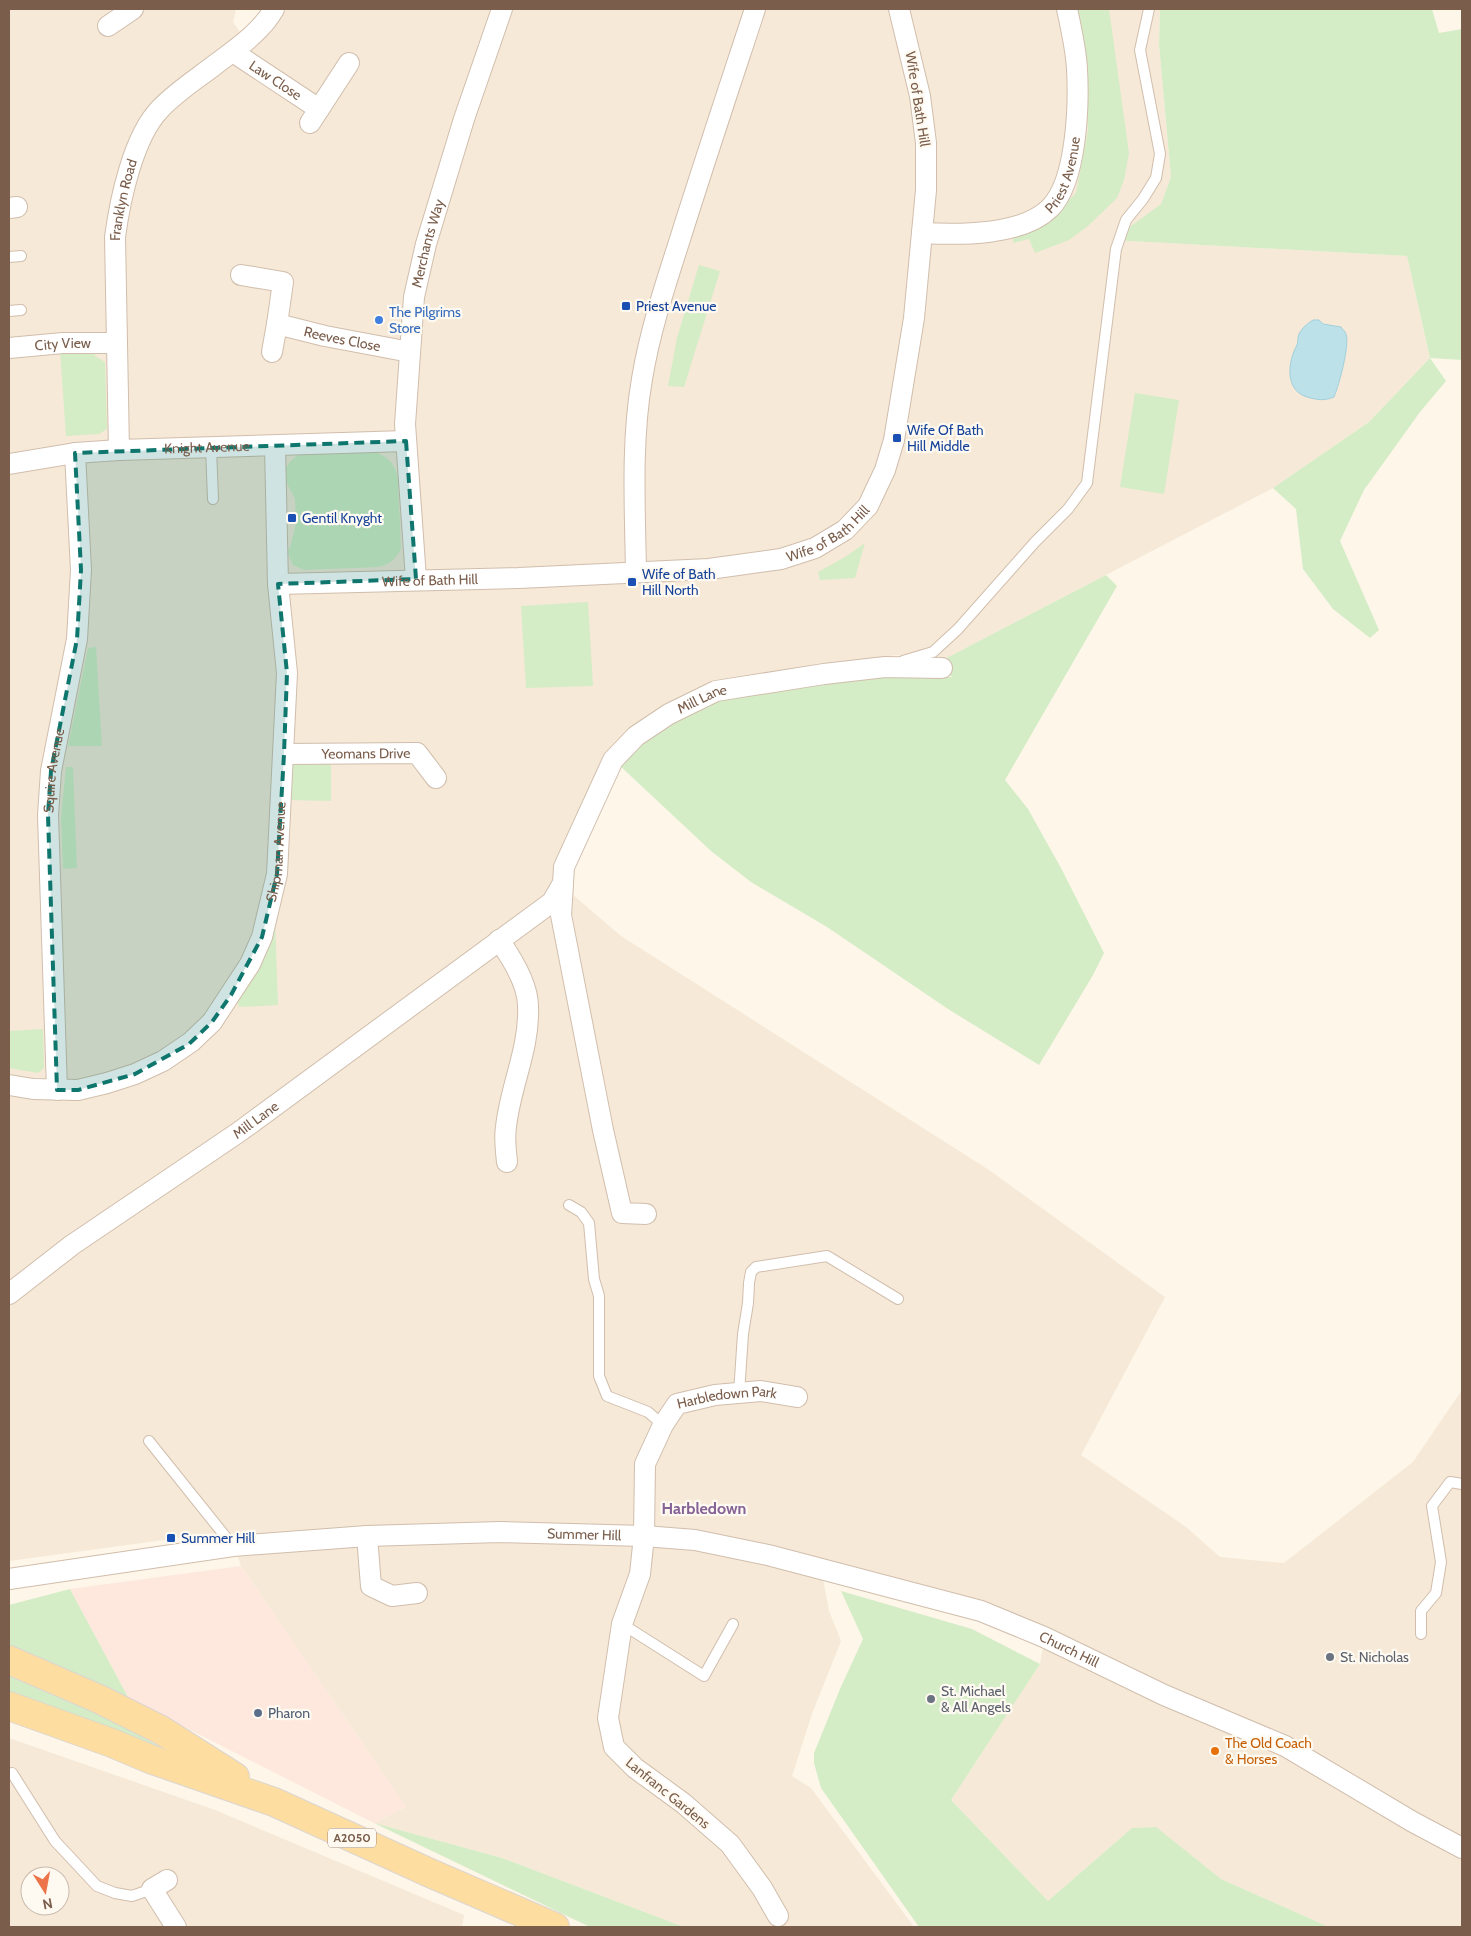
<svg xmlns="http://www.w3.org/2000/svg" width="1471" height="1936" viewBox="0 0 1471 1936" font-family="Cabin,sans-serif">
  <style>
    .residential { fill: #f6e9d7; fill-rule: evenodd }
    .commercial { fill: #fee8dd }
    .green { fill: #d4edc6 }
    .water { fill: #bce1e9; stroke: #a2d0db }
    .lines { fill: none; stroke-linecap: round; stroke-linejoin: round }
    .service-casing { stroke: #d1bead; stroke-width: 12 }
    .minor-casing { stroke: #d1bead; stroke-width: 22 }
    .primary-casing { stroke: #dcd5d0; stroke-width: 30 }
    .service { stroke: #fff; stroke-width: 10 }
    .minor { stroke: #fff; stroke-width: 20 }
    .primary { stroke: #fedea0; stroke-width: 28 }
    .marked { fill: #0f766e; fill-opacity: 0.2; stroke: #0f766e; stroke-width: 4; stroke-dasharray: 10 6; stroke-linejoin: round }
    .transit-dot { fill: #1a4fb4; stroke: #fffaf1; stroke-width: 2 }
    .shop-dot { fill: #3f7fe0; stroke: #fffaf1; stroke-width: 2 }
    .worship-dot { fill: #6b7280; stroke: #fffaf1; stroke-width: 2 }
    .service-dot { fill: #5c6f8a; stroke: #fffaf1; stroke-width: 2 }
    .food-dot { fill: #e8710a; stroke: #fffaf1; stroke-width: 2 }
    .labels { text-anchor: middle; stroke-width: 4.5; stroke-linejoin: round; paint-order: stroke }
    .shield { fill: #fffaf1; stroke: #a28c7d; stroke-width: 1 }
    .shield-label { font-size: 12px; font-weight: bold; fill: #7a5d4b }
    .street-label { font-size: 14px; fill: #7a5d4b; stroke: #fffaf1 }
    .transit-label { font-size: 14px; fill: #164399; stroke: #fffaf1; text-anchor: start }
    .shop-label { font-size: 14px; fill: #366cbe; stroke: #fffaf1; text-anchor: start }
    .worship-label { font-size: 14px; fill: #5b616d; stroke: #fffaf1; text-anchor: start }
    .service-label { font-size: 14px; fill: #4e5e75; stroke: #fffaf1; text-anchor: start }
    .food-label { font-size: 14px; fill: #c56008; stroke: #fffaf1; text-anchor: start }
    .quarter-label { font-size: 16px; font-weight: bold; fill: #866396; stroke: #fffaf1 }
  </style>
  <rect width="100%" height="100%" fill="#fdf6e9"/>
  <g class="residential">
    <polygon points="9,9 236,9 233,22 250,47 266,36 287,9 1160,9 1159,44 1171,177 1161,204 1113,240 1407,256 1430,358 1369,422 1273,488 937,663 897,655 765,672 715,680 667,707 619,742 599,766 574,824 559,883 621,936 989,1170 1165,1297 1081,1455 1186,1527 1220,1557 1284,1563 1413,1462 1462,1390 1462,1927 1329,1927 1221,1879 1155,1827 1132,1828 1048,1901 951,1800 1040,1664 1046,1630 940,1594 819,1557 829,1611 841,1641 813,1711 792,1776 811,1788 914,1927 684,1927 502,1858 374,1823 406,1807 241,1566 230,1531 9,1561"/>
    <path d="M9,1738l206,72 249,105 -2,12h-453zM30,1876h30v30h-30z"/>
  </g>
  <polygon class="commercial" points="241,1566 406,1807 374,1823 129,1699 70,1589"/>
  <g class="green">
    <polygon points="1073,9 1109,9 1129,153 1124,180 1117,198 1088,226 1069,240 1035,253 1029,239 1013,243 1013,236 1065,204 1076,193 1088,130 1086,94"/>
    <polygon points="1160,9 1432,9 1439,33 1462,29 1462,360 1430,358 1446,381 1420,412 1364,490 1340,541 1379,630 1370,638 1333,609 1303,569 1296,509 1273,488 1369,422 1430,358 1407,256 1112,240 1161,204 1171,177 1159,44"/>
    <polygon points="699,265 720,271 684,387 668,386 677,338"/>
    <polygon points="60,350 95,350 95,356 105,362 107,429 99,434 66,436"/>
    <polygon points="1135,393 1179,400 1164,494 1120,487"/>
    <path d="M373,451c14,5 22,12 25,27l3,71c-6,11 -11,15 -23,18l-74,3 -11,-5 -7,-16 4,-1 6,-25 -1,-24 -12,-23c4,-13 10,-20 23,-24z"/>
    <polygon points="865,543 855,578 820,580 818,572 845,557"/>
    <polygon points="1106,575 1117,586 1005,780 1028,809 1061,868 1104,953 1093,975 1039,1065 948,1009 827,927 751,882 711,851 618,764 653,729 719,697 879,676 952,677 937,663"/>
    <polygon points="588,602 593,686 526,688 521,606"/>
    <polygon points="96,647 102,746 68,746 88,648"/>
    <polygon points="290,758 331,758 331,801 288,800"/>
    <polygon points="66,767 73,767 77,868 63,869 61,818"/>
    <polygon points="275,919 278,1005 239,1007 237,1000"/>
    <polygon points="43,1029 44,1068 38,1073 9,1068 9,1031"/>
    <polygon points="70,1589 129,1699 9,1647 9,1605"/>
    <polygon points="841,1591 972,1629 1040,1664 951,1800 1048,1901 1132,1828 1156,1827 1221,1879 1329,1927 919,1927 821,1788 814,1763 814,1753 840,1689 863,1639"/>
    <polygon points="9,1676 90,1709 185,1760 9,1697"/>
    <polygon points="374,1823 502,1858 684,1927 590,1927"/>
  </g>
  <path class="water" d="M1313,320h6l4,4 18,3c2,3 4,4 5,7 4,11 -7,51 -12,63 -9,4 -17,3 -27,0 -23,-7 -19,-36 -10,-52 1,-2 1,-7 1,-8 2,-8 9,-13 15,-17z"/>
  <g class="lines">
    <g class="service-casing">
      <g id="service">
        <polyline points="9,257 21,256"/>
        <polyline points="9,311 21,310"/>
        <polyline points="211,447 213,499"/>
        <polyline points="903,661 933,652 958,629 1035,542 1068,509 1087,483 1116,249 1126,220 1143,199 1156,178 1160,154 1140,50 1149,9"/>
        <polyline points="569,1205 581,1212 589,1223 594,1279 599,1296 599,1376 607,1396 648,1412 663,1425"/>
        <polyline points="739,1393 743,1334 748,1303 749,1283 751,1272 756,1267 827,1256 898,1299"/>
        <polyline points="149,1441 233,1546"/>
        <polyline points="622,1624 704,1676 733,1624"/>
        <polyline points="1421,1634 1421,1611 1436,1593 1441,1562 1432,1506 1450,1482 1462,1484"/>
        <polyline points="12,1773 55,1841 97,1886 115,1893 132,1896 152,1889"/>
      </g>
    </g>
    <g class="minor-casing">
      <g id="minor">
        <polyline points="108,26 133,9"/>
        <path id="s1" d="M233,52l86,57"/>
        <polyline points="310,123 349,63"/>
        <polyline points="9,208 17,207"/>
        <path id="s2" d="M922,233c37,2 100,3 128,-25 27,-27 29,-103 27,-139 -1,-20 -6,-41 -10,-60"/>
        <path id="s3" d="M241,275l42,7 -6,42 48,12 85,16"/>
        <path id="s4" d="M9,348l54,-5h54"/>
        <polyline points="272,352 277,324"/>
        <path id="s5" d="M119,450l-4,-213c5,-37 18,-100 45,-128 16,-17 38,-31 56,-45 20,-15 46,-33 58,-55"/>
        <path id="s6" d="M9,464l66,-11 44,-3 287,-9"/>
        <path d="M636,572c-1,-64 -5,-130 6,-193 8,-49 24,-96 39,-143 24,-76 49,-151 74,-227"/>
        <path id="s7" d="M416,579l-11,-155 9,-127 12,-53 38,-125 38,-110"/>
        <path id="s8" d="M278,584l241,-6 190,-9 72,-10 34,-11 30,-18 23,-24 17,-36 9,-30 20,-122 12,-128v-47l-6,-47 -21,-87"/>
        <path id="s9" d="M284,754l133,-1 19,25"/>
        <polyline points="563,885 561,915 603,1130 622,1213 646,1214"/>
        <path d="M499,940c12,17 29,45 29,66 2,42 -18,81 -22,121 -2,11 0,24 1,35"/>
        <path id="s10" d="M9,1085l24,4 45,1 29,-7 28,-9 28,-13 28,-19 21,-20 38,-58 12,-27 15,-63 10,-201 -9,-89 -3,-138"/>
        <path id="s11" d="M57,1090l-9,-275 3,-44 26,-132 4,-69 -6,-117"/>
        <path id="s12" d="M9,1294l63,-49 167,-113 313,-230 11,-19 1,-16 49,-107 23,-24 33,-22 47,-23 108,-17 61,-7 57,1"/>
        <polyline points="367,1536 371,1586 392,1596 417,1593"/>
        <path id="s13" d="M9,1579l224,-33 134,-10 133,-4 144,4 51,4 73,15 213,56 63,26 120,58 121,51 128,76 49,26"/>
        <polyline points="167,1880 152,1889 176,1927"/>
        <path id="s14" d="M778,1916l-16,-28 -32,-44 -47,-41 -48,-35 -21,-21 -6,-29 14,-94 18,-50 4,-38 1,-72 18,-39 14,-21 38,-9 46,-4 36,6"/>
      </g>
    </g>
    <g class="primary-casing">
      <g id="primary">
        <polyline points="9,1660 99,1699 161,1730 235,1777"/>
        <polyline points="9,1706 112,1743 150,1759 274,1802 430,1873 555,1927"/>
      </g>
    </g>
    <use href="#service" class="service"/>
    <use href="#minor" class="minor"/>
    <use href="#primary" class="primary"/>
  </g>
  <path class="marked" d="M406,441l10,138 -138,5 9,89 -3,81 -7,120 -15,63 -31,58 -19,27 -23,22 -54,30 -57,16h-21l-9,-275 3,-44 26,-132 4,-69 -6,-117z"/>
  <g class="transit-dot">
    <rect x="621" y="301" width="10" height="10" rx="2.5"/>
    <rect x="892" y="433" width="10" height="10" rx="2.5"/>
    <rect x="287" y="513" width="10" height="10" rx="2.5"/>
    <rect x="627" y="577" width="10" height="10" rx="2.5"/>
    <rect x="166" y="1533" width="10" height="10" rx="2.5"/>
  </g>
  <circle class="shop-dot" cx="379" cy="320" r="5"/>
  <g class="worship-dot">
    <circle cx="1330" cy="1657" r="5"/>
    <circle cx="931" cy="1699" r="5"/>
  </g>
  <circle class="service-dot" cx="258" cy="1713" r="5"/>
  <circle class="food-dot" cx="1215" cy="1751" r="5"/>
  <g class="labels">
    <rect class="shield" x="328" y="1828.5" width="48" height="19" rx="4"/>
    <g class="shield-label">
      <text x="352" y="1842">A2050</text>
    </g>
    <g class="street-label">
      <text dy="5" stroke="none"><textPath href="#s1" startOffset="51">Law Close</textPath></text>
      <text transform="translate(918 99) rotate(81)" y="5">Wife of Bath Hill</text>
      <text dy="5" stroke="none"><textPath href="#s2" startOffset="170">Priest Avenue</textPath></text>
      <text dy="5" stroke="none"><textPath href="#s5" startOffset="251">Franklyn Road</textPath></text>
      <text dy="5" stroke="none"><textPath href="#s7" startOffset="338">Merchants Way</textPath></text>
      <text dy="5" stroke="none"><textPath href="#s3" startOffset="152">Reeves Close</textPath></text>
      <text dy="5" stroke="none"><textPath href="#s4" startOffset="54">City View</textPath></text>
      <text dy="5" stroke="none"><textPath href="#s6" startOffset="199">Knight Avenue</textPath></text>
      <text dy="5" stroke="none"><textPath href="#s8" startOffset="558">Wife of Bath Hill</textPath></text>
      <text dy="5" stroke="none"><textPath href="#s8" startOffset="152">Wife of Bath Hill</textPath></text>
      <text dy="5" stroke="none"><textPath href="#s12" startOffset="935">Mill Lane</textPath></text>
      <text dy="5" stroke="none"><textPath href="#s9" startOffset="82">Yeomans Drive</textPath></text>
      <text dy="5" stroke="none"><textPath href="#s11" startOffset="320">Squire Avenue</textPath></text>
      <text dy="5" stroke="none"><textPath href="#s10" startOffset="408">Shipman Avenue</textPath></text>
      <text dy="5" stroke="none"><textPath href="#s12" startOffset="302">Mill Lane</textPath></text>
      <text dy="5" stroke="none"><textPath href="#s14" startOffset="645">Harbledown Park</textPath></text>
      <text dy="5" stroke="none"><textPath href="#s13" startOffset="578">Summer Hill</textPath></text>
      <text dy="5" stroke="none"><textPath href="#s13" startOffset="1080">Church Hill</textPath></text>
      <text transform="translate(668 1793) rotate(39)" y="5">Lanfranc Gardens</text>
    </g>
    <g class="transit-label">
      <text x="636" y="311">Priest Avenue</text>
      <text x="907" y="435">Wife Of Bath<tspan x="907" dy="16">Hill Middle</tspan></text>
      <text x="302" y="523">Gentil Knyght</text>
      <text x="642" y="579">Wife of Bath<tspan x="642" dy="16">Hill North</tspan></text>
      <text x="181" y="1543">Summer Hill</text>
    </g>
    <g class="shop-label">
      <text x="389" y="317">The Pilgrims<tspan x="389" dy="16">Store</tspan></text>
    </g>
    <g class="worship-label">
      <text x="1340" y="1662">St. Nicholas</text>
      <text x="941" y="1696">St. Michael<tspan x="941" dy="16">&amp; All Angels</tspan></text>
    </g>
    <g class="service-label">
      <text x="268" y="1718">Pharon</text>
    </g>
    <g class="food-label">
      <text x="1225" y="1748">The Old Coach<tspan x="1225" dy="16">&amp; Horses</tspan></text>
    </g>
    <g class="quarter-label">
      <text x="704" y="1514">Harbledown</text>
    </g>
  </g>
  <rect width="1471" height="1936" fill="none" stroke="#7a5d4b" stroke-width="20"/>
  <g transform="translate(45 1891) rotate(169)"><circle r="24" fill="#fffaf1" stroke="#cabbaf"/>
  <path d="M0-4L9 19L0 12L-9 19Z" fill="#ec734a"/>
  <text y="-8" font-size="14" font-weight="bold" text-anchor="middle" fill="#7a5d4b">N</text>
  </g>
</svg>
